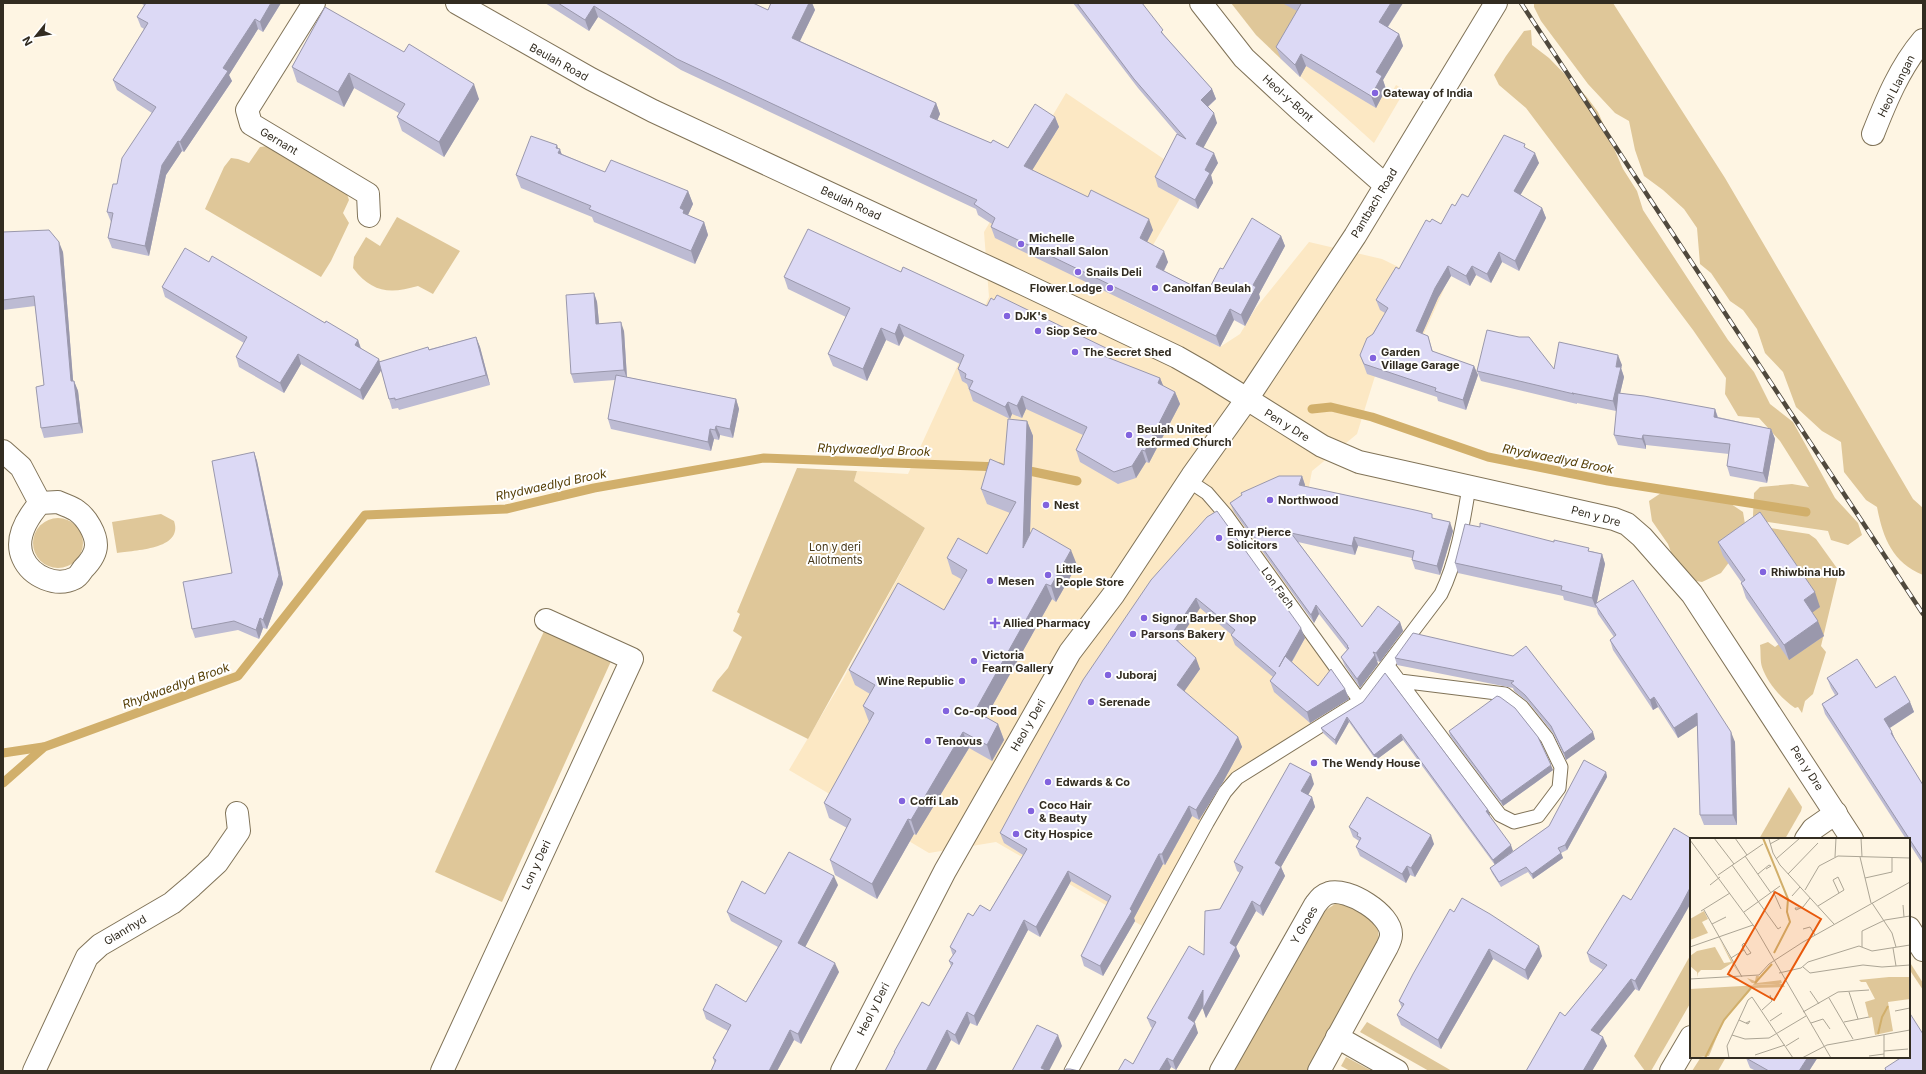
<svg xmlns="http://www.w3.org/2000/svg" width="1926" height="1074" viewBox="0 0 1926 1074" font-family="Inter,sans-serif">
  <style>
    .built { fill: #fce8c4 }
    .green { fill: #dfc799 }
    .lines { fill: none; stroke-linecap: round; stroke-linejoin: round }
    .stream { stroke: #d1af6b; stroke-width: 9 }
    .lane-casing { stroke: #807358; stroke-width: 15 }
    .street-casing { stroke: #807358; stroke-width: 24 }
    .secondary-casing { stroke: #807358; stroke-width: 24 }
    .lane { stroke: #fff; stroke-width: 13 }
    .street { stroke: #fff; stroke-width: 22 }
    .secondary { stroke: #fff; stroke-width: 22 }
    .rail-casing { stroke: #50493d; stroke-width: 4.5 }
    .rail { stroke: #fff; stroke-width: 3; stroke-dasharray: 9; stroke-linecap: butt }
    .wall { fill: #bdbbd3 }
    .shaded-wall { fill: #9a98ac }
    .building { fill: #dcd9f5; stroke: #9a98ac }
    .poi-dot { fill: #8263de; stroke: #fff; stroke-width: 1.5 }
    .labels { text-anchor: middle; stroke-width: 4; stroke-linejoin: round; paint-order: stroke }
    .street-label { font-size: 11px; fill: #322c21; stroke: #fff }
    .poi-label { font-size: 11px; font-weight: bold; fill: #322c21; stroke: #fff; text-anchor: start }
    .park-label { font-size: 11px; fill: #463719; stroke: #fff }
    .water-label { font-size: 12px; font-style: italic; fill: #543d04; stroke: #fff }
    .inset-river { fill: none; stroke: #d1af6b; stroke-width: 2 }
    .inset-road { fill: none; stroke: #aca595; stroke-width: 1 }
    .view { fill: #e8590c; fill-opacity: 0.15; stroke: #e8590c; stroke-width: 2 }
    .inset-edge { fill: none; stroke: #322c21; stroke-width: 2 }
  </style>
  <rect width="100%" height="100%" fill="#fef5e3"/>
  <g class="built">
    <polygon points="1281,59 1350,66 1392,92 1396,85 1405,90 1374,143"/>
    <polygon points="1066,93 1189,176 1190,181 1149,252 1124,301 1220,347 1240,334 1255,309 1309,242 1382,259 1444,289 1421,340 1389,331 1357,434 1312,471 1289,589 1348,678 1344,698 1340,705 1234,772 1221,784 1144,927 996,842 929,853 789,770 842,681 925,528 854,481 857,471 908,474 989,297 984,232"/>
  </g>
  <g class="green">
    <polygon points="1231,3 1312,3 1281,59 1256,35"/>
    <path d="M1534,3h79l112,175 188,321 10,9v67c-31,-13 -40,-37 -46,-68l-11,-7 -22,-28 -3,-30 -19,-11 -26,-24 -13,-35 -18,-19 -8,-24 -14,-19 -13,-9 -19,-28 -11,-9 -3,-36 -13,-19 -21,-19 -19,-14 -9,-26 -6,-29 -14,-8 -27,-29 -47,-63 -7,-14z"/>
    <polygon points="1531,30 1532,45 1549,58 1586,96 1598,112 1623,169 1637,191 1643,210 1728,340 1754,372 1770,404 1793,422 1835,498 1858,523 1862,535 1848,545 1831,540 1828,531 1761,521 1753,516 1754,493 1760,487 1792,484 1809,487 1780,441 1759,418 1738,416 1725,394 1726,378 1693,330 1526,108 1499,85 1494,75 1506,56 1524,31"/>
    <polygon points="268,146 347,194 349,200 343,213 349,223 331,261 321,277 205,209 224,167 231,158 238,159 249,163 260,147"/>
    <path d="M397,217l63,34 -27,43 -15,-8c-28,8 -46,7 -65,-18l1,-11 12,-20 14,9z"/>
    <polygon points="797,468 857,471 854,481 925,528 808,739 712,691 717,681 728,668 742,637 733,631 740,614 737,612"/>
    <path d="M1661,493l67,9 15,10 2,12 64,10 7,5 23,32 -18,75 5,6 -13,42 -8,7 -3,12 -4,-6 -3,1c-14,-10 -27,-24 -33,-41 -2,-6 -1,-15 -2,-22l8,-3 7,5 4,-3 -46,-87 -12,16 -19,9 -17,-3 -10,-16 -7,-19 -16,-23 -3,-20z"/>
    <path d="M161,514l13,7c10,29 -40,29 -57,32l-5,-31z"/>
    <circle cx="58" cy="543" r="25"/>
    <polygon points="545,629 612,659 502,902 435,872"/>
    <polygon points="1789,787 1802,807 1801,811 1785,839 1759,839"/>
    <polygon points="1335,904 1347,904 1376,922 1378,930 1379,940 1308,1071 1232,1071 1320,914"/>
    <polygon points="1691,954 1691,1002 1651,1071 1645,1071 1634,1056"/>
    <polygon points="1909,961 1923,983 1923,990 1909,969"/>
    <polygon points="1367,1022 1452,1071 1429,1071 1360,1032"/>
    <polygon points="1346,1057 1372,1071 1350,1071 1341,1066"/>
    <polygon points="1701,1057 1726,1057 1718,1071 1692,1071"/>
  </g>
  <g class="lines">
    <g class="stream">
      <polyline points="1312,409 1331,407 1372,417 1488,457 1608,481 1806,512"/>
      <polyline points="1020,469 1077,481"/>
      <polyline points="3,753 43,747"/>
      <polyline points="3,783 44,747 238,676 365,515 506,509 594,488 764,458 1000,467"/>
    </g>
    <g class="lane-casing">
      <g id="lane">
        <polyline points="1189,481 1207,493 1226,515 1360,701"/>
        <polyline points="1388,666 1500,815 1514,822 1538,816 1559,788 1561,767 1547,738 1522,707 1505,694 1400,681"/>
        <path d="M1071,1071l136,-248 18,-31 12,-14 123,-77 81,-107c16,-33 22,-70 28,-107"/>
      </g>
    </g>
    <g class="street-casing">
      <g id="street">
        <polyline points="314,3 247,110 251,124 368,194 369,216"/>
        <polyline points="1201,3 1244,58 1300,110 1384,184"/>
        <path d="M1873,134c13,-33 27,-67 50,-94"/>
        <polyline points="1247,399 1322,446 1359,462 1614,519 1627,524 1642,537 1692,594 1852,839"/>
        <polyline points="3,451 21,467 40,503"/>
        <path d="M58,502c6,3 14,5 19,9 10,7 19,23 19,34 0,9 -8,19 -13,24 -2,3 -5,8 -8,9 -19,10 -44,-2 -52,-20 -9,-20 4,-40 17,-55z"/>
        <polyline points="1806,839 1813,829 1836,813"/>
        <polyline points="1909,928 1923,950"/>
        <polyline points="1337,1037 1397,1071"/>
        <polyline points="34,1071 87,957 100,945 172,903 192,886 217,863 239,831 237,813"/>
        <polyline points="442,1071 632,659 546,620"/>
        <path d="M1221,1071l94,-166c4,-5 7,-10 14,-12 18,-6 63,21 62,42 0,4 -2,8 -4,12l-68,124"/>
        <polyline points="1671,1071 1691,1037"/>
      </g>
    </g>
    <g class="secondary-casing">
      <g id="secondary">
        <polyline points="457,3 591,79 653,111 1007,276 1177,357 1205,373 1247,399"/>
        <polyline points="842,1071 945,871 1070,652 1114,594 1192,476 1247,399 1355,236 1496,3"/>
      </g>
    </g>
    <use href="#lane" class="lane"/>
    <use href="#street" class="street"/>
    <use href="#secondary" class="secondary"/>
    <g class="rail-casing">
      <polyline id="rail" points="1521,3 1923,614"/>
    </g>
    <use href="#rail" class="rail"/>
  </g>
  <g class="wall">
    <polygon points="140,3 281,3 263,32 258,29 229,75 232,81 184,152 182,151 166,175 149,256 112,248 108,238 111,222 107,212 117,184 152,113 117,90 113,80 144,29 141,27 137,17 144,5"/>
    <polygon points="545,3 753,3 768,10 771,3 812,3 815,10 800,41 936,103 940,114 937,120 991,143 1008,148 1055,117 1059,127 1032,170 1153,230 1147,242 1168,262 1164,271 1207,293 1223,269 1281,236 1285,246 1259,294 1260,298 1245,326 1234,320 1220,347 995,238 991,227 992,224 978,215 976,209 681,70 598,17 589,31"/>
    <polygon points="1073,3 1142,3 1165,36 1212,89 1216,99 1208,107 1217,123 1203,148 1218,163 1211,175 1213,183 1198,209 1158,187 1155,177 1178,135 1138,88"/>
    <polygon points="1282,3 1403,3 1388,27 1399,34 1403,46 1383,80 1386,89 1376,108 1306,66 1300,77 1281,59 1276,47 1297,11"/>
    <polygon points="325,7 479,99 444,157 402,131 397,117 399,113 354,88 344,107 297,82 292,67"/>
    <polygon points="558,149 562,154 605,172 688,191 693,204 688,215 704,222 708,235 695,264 594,222 592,217 521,188 516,175"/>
    <polygon points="1527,149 1539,163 1520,195 1542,208 1546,218 1519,271 1502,262 1491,283 1476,275 1470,286 1451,276 1438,298 1422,334 1428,336 1433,352 1474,366 1478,375 1466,410 1438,401 1437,397 1367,374 1360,355 1385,313 1380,310 1376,300 1399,269 1430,222 1441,224 1455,206 1468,197"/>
    <polygon points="3,232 63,252 73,381 74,381 78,391 83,433 44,438 41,428 44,385 35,306 3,310"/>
    <polygon points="209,262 358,340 361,348 380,362 476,337 480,347 490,385 399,410 398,408 392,409 389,399 381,370 363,400 301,364 284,393 239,367 236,357 244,343 165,297 162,287"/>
    <polygon points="901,272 987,306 1112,360 1160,378 1163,386 1175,392 1180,404 1149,463 1146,462 1136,478 1118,484 1080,462 1076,450 1083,435 1026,409 1022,418 1012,414 1010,419 973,401 967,384 962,381 958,369 960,364 904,336 899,346 886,340 867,381 833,366 828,354 846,317 788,289 784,277"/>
    <polygon points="594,293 597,302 599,324 624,331 627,377 736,399 739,409 733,438 720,435 719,440 714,439 711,451 611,429 608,419 615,380 574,383 571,374"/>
    <polygon points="1622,365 1621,368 1624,377 1620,393 1715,409 1718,417 1771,429 1775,439 1767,483 1730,476 1727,466 1729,454 1646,445 1646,449 1618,445 1614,435 1617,408 1616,411 1577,403 1577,404 1481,381 1477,371 1554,369"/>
    <polygon points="1027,421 1033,436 1030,535 1077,565 1056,602 1052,599 986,717 998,724 1004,740 992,761 969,748 916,835 914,834 877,899 835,875 830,860 847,828 829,818 824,803 869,722 863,706 870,694 855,685 849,670 944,610 961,579 952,574 947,558 987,554 1010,513 987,504 981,489 1004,465"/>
    <polygon points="254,452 257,461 283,584 267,629 263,628 259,639 238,630 195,638 192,629 232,573"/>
    <polygon points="1302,476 1305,485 1305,487 1434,519 1453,531 1440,575 1415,569 1412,560 1412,558 1358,546 1355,555 1298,542 1362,627 1400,622 1403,631 1380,662 1377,661 1378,664 1360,688 1345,666 1341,657 1347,650 1319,614 1314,623 1234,512 1230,503"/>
    <polygon points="1718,542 1820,607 1812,612 1824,636 1789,660 1746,598 1741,583 1742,583 1723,556"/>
    <polygon points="1591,551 1602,554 1605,564 1597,602 1735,742 1737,825 1704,825 1700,815 1697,725 1678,738 1658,707 1653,710 1613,650 1610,640 1614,637 1598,614 1596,607 1596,608 1564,600 1563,596 1458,573 1455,563"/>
    <polygon points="1151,580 1305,638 1292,662 1318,686 1345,689 1349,699 1310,723 1274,692 1270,681 1273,677 1235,645 1231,635 1232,635 1200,608 1178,641 1200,669 1184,691 1238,737 1242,747 1223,782 1199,820 1192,816 1165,865 1163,864 1134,918 1135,921 1103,976 1084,966 1081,956 1108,902 1071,881 1040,937 1028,930 977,1026 970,1023 959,1045 951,1040 935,1071 885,1071 894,1054 894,1052 929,1006 951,966 949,961 953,956 950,947 973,916 990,911 1023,855 1004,843 1000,833"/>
    <polygon points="1513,656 1595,739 1566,760 1553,733 1528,702 1514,691 1513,688 1397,665 1395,658"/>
    <polygon points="1827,678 1876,688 1910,702 1914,712 1890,728 1896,741 1923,785 1923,865 1909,843 1909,839 1906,839 1825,714 1822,704 1835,695 1831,688"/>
    <polygon points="1363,702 1488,810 1490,815 1489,816 1513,851 1495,865 1403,740 1376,760 1349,722 1336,745 1323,733 1321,728"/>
    <polygon points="1449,731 1553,770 1503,806 1450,736"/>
    <polygon points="1606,772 1607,777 1567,850 1561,853 1563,858 1533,879 1528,872 1501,887 1492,873 1490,868 1549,826"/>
    <polygon points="1314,784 1308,795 1312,797 1315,807 1281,867 1285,876 1263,916 1256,911 1236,947 1240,956 1206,1018 1203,1009 1203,1007 1194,1023 1198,1033 1176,1070 1171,1067 1169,1071 1118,1071 1133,1064 1152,1028 1151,1027 1147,1018 1204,955 1220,909 1240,873 1237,871 1234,862"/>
    <polygon points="1349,827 1434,844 1415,877 1410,875 1406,883 1360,856 1356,847 1359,841 1353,837"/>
    <polygon points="838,885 805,947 839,972 801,1044 794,1040 777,1071 711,1071 715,1064 713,1058 728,1031 706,1019 703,1010 746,1002 778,947 731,921 727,912 765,894"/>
    <polygon points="1631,900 1683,917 1639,991 1635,989 1599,1034 1607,1046 1592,1071 1526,1071 1565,1016 1603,970 1590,962 1587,953"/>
    <polygon points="1454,912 1542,956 1528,980 1493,959 1441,1049 1401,1025 1397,1015 1402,1008 1399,1001"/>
    <polygon points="1747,1057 1818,1057 1809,1071 1756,1071 1750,1068 1746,1058"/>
  </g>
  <g class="shaded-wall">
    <polygon points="271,3 281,3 263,32 260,22"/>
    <polygon points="809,3 812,3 815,10 796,49 792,38"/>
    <polygon points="1391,3 1403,3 1383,34 1379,22"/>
    <polygon points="594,6 598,17 589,31 585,20"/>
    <polygon points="255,19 258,29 229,75 232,81 184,152 180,142 223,68"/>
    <polygon points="1399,34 1403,46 1383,80 1386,89 1376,108 1371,96 1376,72"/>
    <polygon points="1301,54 1306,66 1300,77 1295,65"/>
    <polygon points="349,73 354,88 344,107 338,92"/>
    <polygon points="474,84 479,99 444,157 439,142"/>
    <polygon points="1212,89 1216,99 1205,109 1201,100"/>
    <polygon points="936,103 940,114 934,128 930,117"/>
    <polygon points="1214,113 1217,123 1200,154 1196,144"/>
    <polygon points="1055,117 1059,127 1028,177 1024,166"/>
    <polygon points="178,141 182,151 166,175 149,256 145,246 162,165"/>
    <polygon points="557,145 559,151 560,149 564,162 563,166 556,148"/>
    <polygon points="1214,153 1218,163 1211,175 1213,183 1198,209 1195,200 1205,170"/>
    <polygon points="1535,153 1539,163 1517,201 1514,191"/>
    <polygon points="688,191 693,204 687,217 689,223 680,208"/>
    <polygon points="1542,208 1546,218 1519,271 1515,261"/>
    <polygon points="1149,219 1153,230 1144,248 1140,238"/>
    <polygon points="704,222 708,235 695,264 691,251"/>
    <polygon points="1281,236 1285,246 1259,294 1260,298 1245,326 1241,315 1253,285"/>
    <polygon points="59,242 63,252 74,392 71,381"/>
    <polygon points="1164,251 1168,262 1160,278 1156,267"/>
    <polygon points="1499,252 1502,262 1491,283 1487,274"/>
    <polygon points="1448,266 1451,276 1438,298 1419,341 1416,331 1435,288"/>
    <polygon points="1472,266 1476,275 1470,286 1466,276"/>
    <polygon points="594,293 597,302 600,333 596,324"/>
    <polygon points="1230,309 1234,320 1220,347 1216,336"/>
    <polygon points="621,322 624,331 627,379 624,370"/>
    <polygon points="899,324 904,336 899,346 895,334"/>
    <polygon points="881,328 886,340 867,381 863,369"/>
    <polygon points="476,337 480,347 490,385 486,375"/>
    <polygon points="358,340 361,350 355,345"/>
    <polygon points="1108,349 1112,361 1104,356"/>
    <polygon points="298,354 301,364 284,393 280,383"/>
    <polygon points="1618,355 1622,365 1621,368 1624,377 1616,411 1613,401 1616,367"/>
    <polygon points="379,359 382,369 363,400 360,390"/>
    <polygon points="1474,366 1478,375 1466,410 1463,400"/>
    <polygon points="1160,378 1165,390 1158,383"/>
    <polygon points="74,381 78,391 83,433 79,423"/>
    <polygon points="1175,392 1180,404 1149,463 1145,451"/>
    <polygon points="1022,396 1026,409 1022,418 1017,406"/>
    <polygon points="736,399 739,409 733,438 730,429"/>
    <polygon points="1008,402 1012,414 1010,419 1005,407"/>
    <polygon points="1715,409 1718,419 1714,417"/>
    <polygon points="1027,421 1033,436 1029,563 1023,548"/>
    <polygon points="716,426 720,435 719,440 715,430"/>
    <polygon points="710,429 714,439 711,451 708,442"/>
    <polygon points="1771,429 1775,439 1767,483 1763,473"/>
    <polygon points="1643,435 1646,445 1646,449 1642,439"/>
    <polygon points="1142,450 1146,462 1136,478 1132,466"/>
    <polygon points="254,452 257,461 283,584 267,629 263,620"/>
    <polygon points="1302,476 1305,485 1303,494 1299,485"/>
    <polygon points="1450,522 1453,531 1440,575 1437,566"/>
    <polygon points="1354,537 1358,546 1355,555 1352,546"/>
    <polygon points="1071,550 1077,565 1056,602 1051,586"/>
    <polygon points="1602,554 1605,564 1596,606 1595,604 1596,608 1592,598"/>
    <polygon points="1046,584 1052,599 981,726 975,711"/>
    <polygon points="1815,592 1820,607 1809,615 1804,600"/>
    <polygon points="1196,598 1200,608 1175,645 1171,635"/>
    <polygon points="1316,605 1319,614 1314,623 1311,615"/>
    <polygon points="260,618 263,628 259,639 256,630"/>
    <polygon points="1818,621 1824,636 1789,660 1784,645"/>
    <polygon points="1400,622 1403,631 1380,662 1376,653"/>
    <polygon points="1301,628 1305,638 1283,677 1279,667"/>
    <polygon points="1375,655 1378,664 1360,688 1357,679"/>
    <polygon points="1196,658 1200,669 1181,696 1177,685"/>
    <polygon points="1345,689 1349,699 1310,723 1307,712"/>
    <polygon points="1654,697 1658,707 1653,710 1650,700"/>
    <polygon points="1910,702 1914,712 1888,729 1884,719"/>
    <polygon points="1697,713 1701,723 1678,738 1674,728"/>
    <polygon points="1347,717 1349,722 1336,745 1335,740"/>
    <polygon points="998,724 1004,740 992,761 987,745"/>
    <polygon points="963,732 969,748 916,835 911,820"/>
    <polygon points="1593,732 1595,739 1566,760 1564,753"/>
    <polygon points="1731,732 1735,742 1737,825 1733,815"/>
    <polygon points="1892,732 1896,742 1891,733"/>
    <polygon points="1401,734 1403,740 1376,760 1374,755"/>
    <polygon points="1238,737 1242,747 1223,782 1199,820 1196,810"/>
    <polygon points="1551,765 1553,770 1503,806 1501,801"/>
    <polygon points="1606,772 1607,777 1567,850 1565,845"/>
    <polygon points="1311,774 1314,784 1305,801 1301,791"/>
    <polygon points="1312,797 1315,807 1281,867 1285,876 1263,916 1260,906 1275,863"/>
    <polygon points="1189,806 1192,816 1165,865 1162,854"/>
    <polygon points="1488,810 1490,815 1488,817 1486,811"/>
    <polygon points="908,819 914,834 877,899 872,884"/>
    <polygon points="1431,835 1434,844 1415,877 1411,868"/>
    <polygon points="1511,845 1513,851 1495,865 1493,860"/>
    <polygon points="1561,853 1563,858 1533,879 1532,874"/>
    <polygon points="1159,854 1163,864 1134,918 1135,921 1103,976 1100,966"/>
    <polygon points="1407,866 1410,875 1406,883 1402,874"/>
    <polygon points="1068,871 1071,881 1040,937 1036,927"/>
    <polygon points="834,876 838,885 802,953 798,943"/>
    <polygon points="1691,886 1691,903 1683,917 1639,991 1635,981"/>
    <polygon points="1252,901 1256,911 1236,947 1240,956 1206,1018 1203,1009 1230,943"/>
    <polygon points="1024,920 1028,930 977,1026 974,1016"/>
    <polygon points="1539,946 1542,956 1528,980 1525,970"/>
    <polygon points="1489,949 1493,959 1441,1049 1438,1040"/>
    <polygon points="835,963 839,972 801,1044 798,1034"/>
    <polygon points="1631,979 1635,989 1594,1040 1591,1030"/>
    <polygon points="1203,990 1207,999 1191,1028 1188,1018"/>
    <polygon points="967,1012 970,1023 959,1045 955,1035"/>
    <polygon points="1195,1023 1198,1033 1176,1070 1173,1061"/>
    <polygon points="790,1030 794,1040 777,1071 769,1071"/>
    <polygon points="947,1030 951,1040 935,1071 926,1071"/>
    <polygon points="1058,1035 1062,1046 1049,1071 1043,1071 1041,1068"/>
    <polygon points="1603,1037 1607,1046 1592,1071 1583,1071"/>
    <polygon points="1808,1057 1818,1057 1809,1071 1799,1071"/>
    <polygon points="1167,1058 1171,1067 1169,1071 1159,1071"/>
  </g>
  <g class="building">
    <polygon points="146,3 271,3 260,22 255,19 223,68 228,71 180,142 178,141 162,165 145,246 108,238 113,213 107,212 113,184 117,184 122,158 156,107 113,80 148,23 137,17"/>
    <polygon points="558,3 753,3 768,10 771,3 809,3 792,38 936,103 930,117 991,143 993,140 1008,148 1035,104 1055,117 1024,166 1088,197 1091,190 1149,219 1140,238 1164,251 1156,267 1207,293 1220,268 1223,269 1252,218 1281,236 1253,285 1256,287 1241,315 1230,309 1216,336 991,227 995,218 974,204 977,200 677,59 594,6 585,20"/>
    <polygon points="1077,3 1142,3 1163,30 1161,32 1212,89 1201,100 1214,113 1196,144 1214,153 1205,170 1210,173 1195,200 1155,177 1177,134 1186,139 1134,79"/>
    <polygon points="1300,3 1391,3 1379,22 1399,34 1376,72 1382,76 1371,96 1301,54 1295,65 1276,47 1301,4"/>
    <polygon points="325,7 404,52 409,44 474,84 439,142 397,117 405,104 349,73 338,92 292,67"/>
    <polygon points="1504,135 1525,144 1524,147 1535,153 1514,191 1542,208 1515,261 1499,252 1487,274 1472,266 1466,276 1448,266 1435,288 1416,331 1428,336 1432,351 1474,366 1463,400 1435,391 1436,388 1364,364 1360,355 1367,338 1373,334 1388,308 1376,300 1396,267 1399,269 1426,220 1430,222 1432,219 1441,224 1452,204 1455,206 1462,194 1468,197"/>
    <polygon points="531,136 557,145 556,148 560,149 558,153 605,172 611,160 688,191 680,208 684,210 683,213 704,222 691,251 589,209 591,206 516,175"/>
    <polygon points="808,229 901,272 903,267 987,306 991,298 994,300 997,295 1108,349 1104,356 1160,378 1158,383 1175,392 1145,451 1142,450 1132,466 1114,472 1076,450 1087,427 1022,396 1017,406 1008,402 1005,407 969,389 973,381 965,378 966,374 958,369 964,355 899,324 895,334 881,328 863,369 828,354 850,308 784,277"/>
    <polygon points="49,230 59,242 71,381 74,381 79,423 41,428 36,387 44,385 34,296 3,300 3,232"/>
    <polygon points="185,248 209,262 212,256 325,323 326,321 358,340 355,345 379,359 360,390 298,354 280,383 236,357 247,337 162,287"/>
    <polygon points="594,293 596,324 621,322 624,370 571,374 566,295"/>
    <polygon points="1487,330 1519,337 1529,337 1554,369 1559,342 1618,355 1616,367 1621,367 1613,401 1572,393 1574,394 1477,371"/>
    <polygon points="476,337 486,375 395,400 395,398 389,399 379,362 428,347 429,350"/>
    <polygon points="616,375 736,399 730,429 716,426 715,430 710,429 708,442 608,419"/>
    <polygon points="1618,393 1644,396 1715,409 1714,417 1771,429 1763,473 1727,466 1730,444 1643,435 1642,439 1614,435"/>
    <polygon points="1008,419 1027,421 1023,548 1033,528 1071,550 1051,586 1046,584 975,711 998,724 987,745 963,732 911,820 908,819 872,884 830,860 851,819 824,803 874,713 863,706 875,685 849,670 898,583 944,610 967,570 947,558 958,538 987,554 1016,502 981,489 990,459 1004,465"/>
    <polygon points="254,452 279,575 263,620 260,618 256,630 234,621 192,629 183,582 232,573 212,461"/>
    <polygon points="1279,476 1302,476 1299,485 1415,510 1432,514 1432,518 1450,522 1437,566 1412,560 1414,551 1354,537 1352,546 1291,533 1362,627 1378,606 1400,622 1376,653 1373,652 1375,655 1357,679 1341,657 1349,648 1347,647 1348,646 1316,605 1311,615 1230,503 1242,495 1241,493"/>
    <polygon points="1217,511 1301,628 1279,667 1285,656 1318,686 1331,669 1345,689 1307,712 1270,681 1276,673 1231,635 1235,630 1196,598 1171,635 1196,658 1177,685 1238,737 1219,772 1196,810 1189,806 1162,854 1159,854 1130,909 1132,911 1100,966 1081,956 1111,896 1068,871 1036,927 1024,920 974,1016 967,1012 955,1035 947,1030 926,1071 885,1071 895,1052 894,1052 922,1002 929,1006 953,963 949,961 956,951 950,947 968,913 973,916 980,905 990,911 1027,849 1000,833 1083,680 1151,580 1207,517"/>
    <polygon points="1760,512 1815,592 1804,600 1818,621 1784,645 1741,583 1745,580 1718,542"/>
    <polygon points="1480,523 1554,542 1554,540 1589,548 1588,551 1602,554 1592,598 1561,590 1562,586 1455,563 1465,524 1480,527"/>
    <polygon points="1633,580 1731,732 1733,815 1700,815 1697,713 1674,728 1654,697 1650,700 1610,640 1616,635 1595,604"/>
    <polygon points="1413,633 1513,656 1526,646 1593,732 1564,753 1551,726 1525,695 1511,683 1514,681 1395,658"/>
    <polygon points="1857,659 1876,688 1895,676 1910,702 1884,719 1892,732 1891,733 1923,785 1923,860 1822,704 1838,694 1827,678"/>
    <polygon points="1385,673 1488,810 1486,811 1511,845 1493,860 1401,734 1374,755 1347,717 1335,740 1321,728 1363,702"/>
    <polygon points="1497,696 1500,697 1515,708 1538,737 1551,765 1501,801 1449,731"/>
    <polygon points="1584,760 1606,772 1565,845 1558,848 1561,853 1532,874 1526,867 1499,882 1490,868 1549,826"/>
    <polygon points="1290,763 1311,774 1301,791 1312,797 1275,863 1281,867 1260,906 1252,901 1230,943 1236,947 1203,1009 1203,990 1188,1018 1195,1023 1173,1061 1167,1058 1159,1071 1118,1071 1125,1059 1133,1064 1156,1022 1147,1018 1189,946 1204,955 1205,911 1220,909 1243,867 1234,862"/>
    <polygon points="1367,797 1431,835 1411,868 1407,866 1402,874 1356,847 1361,838 1357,836 1358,833 1349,827"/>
    <polygon points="1674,828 1692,839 1691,839 1691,886 1680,907 1635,981 1631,979 1591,1030 1603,1037 1583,1071 1526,1071 1560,1012 1565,1016 1607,965 1587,953 1623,895 1631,900"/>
    <polygon points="789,852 834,876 798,943 835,963 798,1034 790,1030 769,1071 711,1071 716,1060 713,1058 731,1025 703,1010 716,984 746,1002 782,941 727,912 742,881 765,894"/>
    <polygon points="1462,898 1490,914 1539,946 1525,970 1489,949 1438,1040 1397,1015 1404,1004 1399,1001 1413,974 1450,909 1454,912"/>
    <polygon points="1909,1012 1923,1034 1923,1071 1886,1071 1885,1068 1902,1057 1909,1057"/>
    <polygon points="1037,1025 1058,1035 1041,1068 1048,1071 1012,1071"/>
    <polygon points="1747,1057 1808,1057 1799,1071 1769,1071 1746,1058"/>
    <polygon points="1066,1069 1070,1069 1079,1071 1065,1071"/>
  </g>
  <g class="poi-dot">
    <circle cx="1375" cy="93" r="4"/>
    <circle cx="1021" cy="244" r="4"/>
    <circle cx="1078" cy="272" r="4"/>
    <circle cx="1110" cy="288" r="4"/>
    <circle cx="1155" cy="288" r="4"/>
    <circle cx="1007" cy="316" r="4"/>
    <circle cx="1038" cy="331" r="4"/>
    <circle cx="1075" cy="352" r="4"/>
    <circle cx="1373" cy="358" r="4"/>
    <circle cx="1129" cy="435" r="4"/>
    <circle cx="1270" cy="500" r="4"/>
    <circle cx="1046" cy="505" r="4"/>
    <circle cx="1219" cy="538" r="4"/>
    <circle cx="1763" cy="572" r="4"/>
    <circle cx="1048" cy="575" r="4"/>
    <circle cx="990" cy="581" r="4"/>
    <circle cx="1144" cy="618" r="4"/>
    <path d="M993 617h4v4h4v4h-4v4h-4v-4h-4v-4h4z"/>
    <circle cx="1133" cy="634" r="4"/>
    <circle cx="974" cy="661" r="4"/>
    <circle cx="1108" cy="675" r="4"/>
    <circle cx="962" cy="681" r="4"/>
    <circle cx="1091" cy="702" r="4"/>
    <circle cx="946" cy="711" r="4"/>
    <circle cx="928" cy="741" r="4"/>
    <circle cx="1314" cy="763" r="4"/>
    <circle cx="1048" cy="782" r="4"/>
    <circle cx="902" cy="801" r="4"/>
    <circle cx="1031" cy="811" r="4"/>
    <circle cx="1016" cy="834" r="4"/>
  </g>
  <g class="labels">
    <g class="street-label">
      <text transform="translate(559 62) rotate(29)" y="4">Beulah Road</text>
      <text transform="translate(1896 86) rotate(-63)" y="4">Heol Llangan</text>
      <text transform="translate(1288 98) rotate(42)" y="4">Heol-y-Bont</text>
      <text transform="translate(279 141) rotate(31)" y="4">Gernant</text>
      <text transform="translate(851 203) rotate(25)" y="4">Beulah Road</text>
      <text transform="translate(1374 203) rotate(-59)" y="4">Pantbach Road</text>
      <text transform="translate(1287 425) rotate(32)" y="4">Pen y Dre</text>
      <text transform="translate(1596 516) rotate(15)" y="4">Pen y Dre</text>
      <text transform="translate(1278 588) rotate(54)" y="4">Lon Fach</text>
      <text transform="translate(1028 725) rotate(-60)" y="4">Heol y Deri</text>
      <text transform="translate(1807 768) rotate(57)" y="4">Pen y Dre</text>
      <text transform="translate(536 865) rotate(-65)" y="4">Lon y Deri</text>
      <text transform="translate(1304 925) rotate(-60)" y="4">Y Groes</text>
      <text transform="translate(125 930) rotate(-31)" y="4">Glanrhyd</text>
      <text transform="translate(873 1009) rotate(-63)" y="4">Heol y Deri</text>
    </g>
    <g class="poi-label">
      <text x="1383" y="97">Gateway of India</text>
      <text x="1029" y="242">Michelle<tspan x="1029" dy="13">Marshall Salon</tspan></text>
      <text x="1086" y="276">Snails Deli</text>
      <text x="1102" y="292" text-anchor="end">Flower Lodge</text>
      <text x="1163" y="292">Canolfan Beulah</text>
      <text x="1015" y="320">DJK's</text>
      <text x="1046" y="335">Siop Sero</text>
      <text x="1083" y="356">The Secret Shed</text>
      <text x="1381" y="356">Garden<tspan x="1381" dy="13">Village Garage</tspan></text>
      <text x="1137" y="433">Beulah United<tspan x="1137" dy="13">Reformed Church</tspan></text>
      <text x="1278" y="504">Northwood</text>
      <text x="1054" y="509">Nest</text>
      <text x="1227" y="536">Emyr Pierce<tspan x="1227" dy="13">Solicitors</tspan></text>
      <text x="1056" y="573">Little<tspan x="1056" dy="13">People Store</tspan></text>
      <text x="1771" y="576">Rhiwbina Hub</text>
      <text x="998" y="585">Mesen</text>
      <text x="1152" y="622">Signor Barber Shop</text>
      <text x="1003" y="627">Allied Pharmacy</text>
      <text x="1141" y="638">Parsons Bakery</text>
      <text x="982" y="659">Victoria<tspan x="982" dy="13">Fearn Gallery</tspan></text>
      <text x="1116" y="679">Juboraj</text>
      <text x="954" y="685" text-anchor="end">Wine Republic</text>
      <text x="1099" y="706">Serenade</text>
      <text x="954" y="715">Co-op Food</text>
      <text x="936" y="745">Tenovus</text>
      <text x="1322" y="767">The Wendy House</text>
      <text x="1056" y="786">Edwards &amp; Co</text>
      <text x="910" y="805">Coffi Lab</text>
      <text x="1039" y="809">Coco Hair<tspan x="1039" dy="13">&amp; Beauty</tspan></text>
      <text x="1024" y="838">City Hospice</text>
    </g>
    <g class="park-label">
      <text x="835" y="551">Lon y deri<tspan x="835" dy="13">Allotments</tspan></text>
    </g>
    <g class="water-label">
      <text transform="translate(874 450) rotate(2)" y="4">Rhydwaedlyd Brook</text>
      <text transform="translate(1558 459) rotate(11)" y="4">Rhydwaedlyd Brook</text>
      <text transform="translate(551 485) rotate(-12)" y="4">Rhydwaedlyd Brook</text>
      <text transform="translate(176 686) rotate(-20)" y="4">Rhydwaedlyd Brook</text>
    </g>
  </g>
  <g transform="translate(1690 838)">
    <rect width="220" height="220" fill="#fef5e3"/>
    <path d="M14,73l4,8 -6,3 6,11 -18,7v-21zM29,100l21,37 -8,-12 -11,7h-20l-3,3v4l-1,-5 -7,-6v-10l7,-5 18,-4 9,16 7,-1zM66,138h3l-2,7 24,-3 1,3 -3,1h4l2,3 -33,1 -6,7 2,3 -2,-3 -4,4 -19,23 -14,34 -19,2v-69l87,-5 -24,1 1,-2h-2l-5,-5 8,3zM199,139h21v22l-22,3 5,29 -18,4 -3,-18 -3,1 -4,-16 10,-3 -9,-17h-5l-2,-2z" fill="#dfc799"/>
    <path class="inset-river" d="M73,0l25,61 -1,13 3,10 -16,31M65,145l17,-19M188,196l4,-17 6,-11M15,220l19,-38 27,-32"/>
    <path class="inset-road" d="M24,0l20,26M45,0l12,17M171,0l1,19M79,1l4,14 7,12 54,59M0,2l66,89 75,129M80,6l11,-6M55,18l26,37M145,19l1,-19M170,19l11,46M86,21l24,-21M42,27l46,64 3,-2M68,36l11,-9 2,1 -5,3M98,36l30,-31M28,37l45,-31M175,40l27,-6v-15M20,47l10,-8M115,52l14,-24 19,-10 72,2M83,53l8,18M102,58l8,-9M182,65l20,30 4,14M213,67l1,12M128,68l26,-16 -6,-13 -5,3 6,13M109,70h-4l1,2 7,-3 7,-9M14,72l38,67M11,73l29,-18M54,74l36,-26M22,86l14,-7M113,91l7,-2 5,8M0,109l63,-22M172,109v-16l23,-11 25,-4M203,110l3,18M41,120l13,-8 -2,-5 2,-2 7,10 -4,2 -3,-5M113,129l7,6 53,-8 19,2 28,-2M89,135l22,-5 7,-6 51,-16 13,5 38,-6M0,141l69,-4 10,-11 34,-22 107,-60M120,153l9,13M159,154l9,27M139,160l24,41M72,172l10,-9 -2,-6M205,173l15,-3M113,174l35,-20 31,-2M49,182l9,4 2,-3 -4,2M80,183l12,-8M154,184l25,-5M121,185l12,-4 7,10M42,197l13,4 24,-1 37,-22M194,197v23M96,208l13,-8M194,213l24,-2M65,217l30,-10M179,218l15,-2M39,220l-2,-12 21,-46 4,-3 41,61M112,220l25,-13 83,-15"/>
    <path class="view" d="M85,54l46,27 -47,81 -46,-26z"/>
    <rect width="220" height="220" class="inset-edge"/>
  </g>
  <rect width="1926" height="1074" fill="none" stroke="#322c21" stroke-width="8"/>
  <g transform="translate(36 36) rotate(240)" stroke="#ffffff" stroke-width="3" paint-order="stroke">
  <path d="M0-3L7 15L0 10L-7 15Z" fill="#322c21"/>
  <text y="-6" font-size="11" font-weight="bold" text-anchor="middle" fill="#322c21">N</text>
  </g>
</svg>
